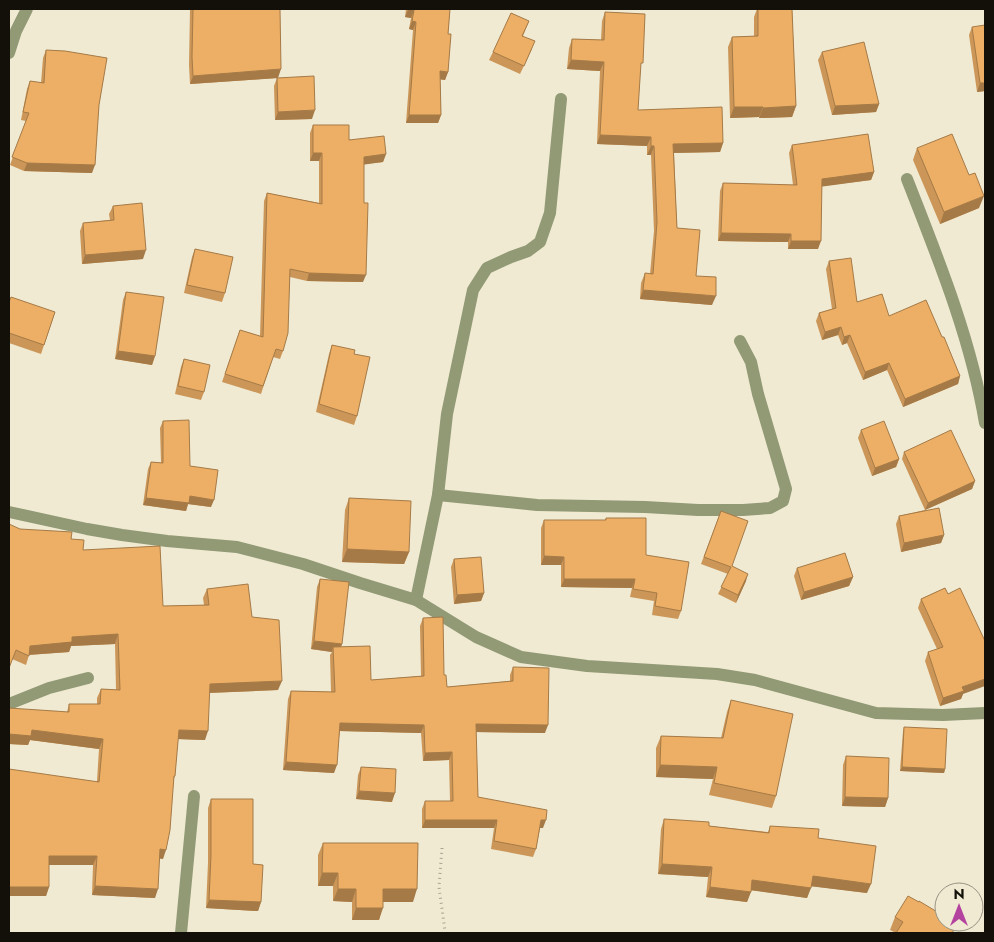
<svg xmlns="http://www.w3.org/2000/svg" width="994" height="942" viewBox="0 0 994 942" font-family="Jost,sans-serif">
  <style>
    .lines { fill: none; stroke-linecap: round; stroke-linejoin: round }
    .path { stroke: #a8a391; stroke-width: 3; stroke-dasharray: 1 4; stroke-linecap: butt }
    .street { stroke: #919975; stroke-width: 12 }
    .wall { fill: #cb9657 }
    .shaded-wall { fill: #a57a47 }
    .building { fill: #ecaf65; stroke: #a57a47 }
  </style>
  <rect width="100%" height="100%" fill="#f0ead3"/>
  <g class="lines">
    <polyline class="path" points="442,848 439,887 445,931 446,933"/>
    <g class="street">
      <polyline points="9,53 16,31 27,9"/>
      <path d="M907,179c31,79 64,160 78,244"/>
      <polyline points="438,495 537,505 645,507 698,510 743,510 770,508 783,501 786,489 758,394 751,362 740,341"/>
      <polyline points="9,512 87,529 122,535 167,541 237,547 303,564 360,583 416,600 476,637 521,657 587,666 717,674 755,680 876,713 943,715 985,713"/>
      <polyline points="416,600 438,495 447,414 473,290 487,268 511,257 528,251 540,242 550,213 561,99"/>
      <polyline points="9,704 49,688 88,678"/>
      <polyline points="181,933 194,796"/>
    </g>
  </g>
  <g class="wall">
    <polygon points="190,9 280,9 278,78 312,119 275,120 274,86 277,78 190,84 189,65"/>
    <polygon points="406,9 450,9 448,34 448,72 445,80 440,79 441,115 438,123 406,123 413,30 409,29 411,18 405,17"/>
    <polygon points="757,9 792,9 796,106 792,117 759,118 759,117 730,118 728,47 732,37 754,36 754,17"/>
    <polygon points="605,12 640,70 638,110 723,143 720,152 674,153 677,228 696,276 712,305 640,299 641,283 645,273 650,274 654,231 651,155 647,155 647,146 597,144 600,71 567,69 569,48 572,39 601,40 602,21"/>
    <polygon points="529,21 523,36 532,49 520,74 489,60 493,52"/>
    <polygon points="972,27 985,91 977,92 969,35"/>
    <polygon points="46,50 99,105 92,173 24,171 10,165 26,121 21,120 27,89 30,81 41,83 43,58"/>
    <polygon points="822,52 879,104 876,112 832,115 818,60"/>
    <polygon points="313,125 386,154 383,162 364,164 363,282 307,281 290,277 283,351 280,359 273,357 261,394 222,382 240,330 260,336 264,201 267,193 319,203 319,161 310,161 310,133"/>
    <polygon points="792,145 874,172 871,180 822,186 818,249 788,249 788,242 718,241 720,191 723,183 793,185 789,153"/>
    <polygon points="917,148 979,208 940,224 913,160"/>
    <polygon points="113,206 143,259 82,264 80,231 83,223 110,220 109,214"/>
    <polygon points="195,249 225,293 222,302 184,293 192,257"/>
    <polygon points="829,261 857,302 889,316 942,337 960,376 958,384 903,407 887,370 863,380 847,343 842,345 838,335 822,340 816,321 819,313 832,309 826,269"/>
    <polygon points="126,292 155,356 152,365 115,359 123,300"/>
    <polygon points="9,302 55,312 41,354 9,343"/>
    <polygon points="332,345 354,354 357,416 354,425 316,412 329,354"/>
    <polygon points="184,359 204,392 201,400 175,394 181,367"/>
    <polygon points="163,421 190,466 211,507 188,504 186,511 143,505 148,469 151,462 161,463 160,428"/>
    <polygon points="861,430 899,459 896,467 872,476 858,438"/>
    <polygon points="904,452 975,481 972,489 925,510 944,535 941,543 901,552 896,524 899,516 925,510 902,459"/>
    <polygon points="349,498 409,552 404,564 342,562 345,510"/>
    <polygon points="721,511 732,566 746,581 736,603 718,594 728,574 701,564"/>
    <polygon points="606,518 646,555 681,611 678,619 652,615 654,601 630,597 632,588 561,587 561,565 541,565 541,528 544,520 605,520"/>
    <polygon points="20,529 71,539 83,550 163,606 204,605 203,598 207,589 252,617 278,690 209,693 205,740 178,739 175,776 173,781 163,859 159,858 155,898 92,895 93,865 49,865 49,887 46,896 9,896 97,781 99,749 30,740 28,745 9,744 67,712 69,704 97,704 97,698 101,689 116,690 115,644 71,646 69,652 29,655 26,665 12,659"/>
    <polygon points="454,559 484,593 481,601 454,604 451,567"/>
    <polygon points="797,568 853,577 849,586 801,600 794,576"/>
    <polygon points="320,579 342,644 341,647 371,680 421,676 420,626 423,618 444,675 447,687 510,681 510,675 513,667 545,733 476,732 478,797 543,828 540,828 536,849 533,857 491,849 494,828 422,828 422,809 425,801 450,801 449,760 423,761 421,733 340,731 334,773 283,770 288,699 291,691 331,692 330,655 332,652 311,649 317,587"/>
    <polygon points="945,588 963,694 961,699 940,706 925,661 928,652 937,649 918,608 921,599"/>
    <polygon points="731,700 776,796 772,808 709,795 713,779 656,777 656,748 661,736 721,738 727,712"/>
    <polygon points="904,727 945,769 944,773 900,771 903,731"/>
    <polygon points="846,756 888,798 885,807 842,806 843,765"/>
    <polygon points="361,767 392,802 356,799 358,775"/>
    <polygon points="211,799 253,864 261,902 258,911 206,908 208,863 208,808"/>
    <polygon points="664,819 709,826 768,832 770,826 818,838 867,893 811,886 807,898 751,890 747,902 706,897 708,877 658,874 661,829"/>
    <polygon points="323,843 413,902 383,902 379,920 352,920 352,902 333,901 333,886 318,886 318,855"/>
    <polygon points="919,902 896,933 890,930 895,917"/>
  </g>
  <g class="shaded-wall">
    <polygon points="408,10 414,10 411,18 405,17"/>
    <polygon points="412,21 416,22 413,30 409,29"/>
    <polygon points="571,60 604,62 600,71 567,69"/>
    <polygon points="281,69 278,78 190,84 193,76"/>
    <polygon points="440,71 448,72 445,80 437,79"/>
    <polygon points="980,83 985,83 985,91 977,92"/>
    <polygon points="879,104 876,112 832,115 835,106"/>
    <polygon points="796,106 792,117 759,118 763,108"/>
    <polygon points="734,107 763,107 759,117 730,118"/>
    <polygon points="315,110 312,119 275,120 278,112"/>
    <polygon points="409,115 441,115 438,123 406,123"/>
    <polygon points="600,135 651,137 647,146 597,144"/>
    <polygon points="723,143 720,152 670,153 673,144"/>
    <polygon points="651,146 654,146 651,155 647,155"/>
    <polygon points="313,153 322,153 319,161 310,161"/>
    <polygon points="386,154 383,162 361,165 364,157"/>
    <polygon points="27,163 95,165 92,173 24,171"/>
    <polygon points="874,172 871,180 819,187 822,179"/>
    <polygon points="984,196 979,208 940,224 944,212"/>
    <polygon points="721,233 791,234 788,242 718,241"/>
    <polygon points="791,241 821,241 818,249 788,249"/>
    <polygon points="146,250 143,259 82,264 85,255"/>
    <polygon points="309,273 366,275 363,282 307,281"/>
    <polygon points="643,290 716,296 712,305 640,299"/>
    <polygon points="841,327 838,335 822,340 825,332"/>
    <polygon points="850,335 847,343 842,345 844,337"/>
    <polygon points="118,351 155,356 152,365 115,359"/>
    <polygon points="889,363 887,370 863,380 865,372"/>
    <polygon points="960,376 958,384 903,407 905,399"/>
    <polygon points="899,459 896,467 872,476 875,468"/>
    <polygon points="975,481 972,489 925,510 928,503"/>
    <polygon points="190,496 214,500 211,507 188,504 186,511 143,505 146,498"/>
    <polygon points="944,535 941,543 901,552 904,543"/>
    <polygon points="347,549 409,552 404,564 342,562"/>
    <polygon points="544,556 564,557 561,565 541,565"/>
    <polygon points="748,574 746,581 736,603 738,595"/>
    <polygon points="853,577 849,586 801,600 804,592"/>
    <polygon points="564,579 635,579 632,588 561,587"/>
    <polygon points="484,593 481,601 454,604 457,595"/>
    <polygon points="118,634 115,644 71,646 69,652 26,655 30,646 72,637"/>
    <polygon points="314,641 342,644 339,652 333,647 332,652 311,649"/>
    <polygon points="985,679 985,686 963,694 961,699 940,706 943,698 962,687"/>
    <polygon points="282,681 278,690 206,693 210,684"/>
    <polygon points="340,723 424,725 421,733 338,731"/>
    <polygon points="476,724 548,725 545,733 473,732"/>
    <polygon points="32,730 103,739 99,749 30,740 28,745 9,744 9,734"/>
    <polygon points="179,730 208,731 205,740 176,739"/>
    <polygon points="452,752 449,760 423,761 425,753"/>
    <polygon points="286,762 337,765 334,773 283,770"/>
    <polygon points="660,765 717,767 713,779 656,777"/>
    <polygon points="902,767 945,769 944,773 900,771"/>
    <polygon points="359,791 395,793 392,802 356,799"/>
    <polygon points="845,797 888,798 885,807 842,806"/>
    <polygon points="425,820 497,820 494,828 422,828"/>
    <polygon points="541,820 546,820 543,828 539,828"/>
    <polygon points="160,849 166,850 163,859 156,858"/>
    <polygon points="49,856 97,856 93,865 46,865"/>
    <polygon points="662,864 712,867 708,877 658,874"/>
    <polygon points="322,873 338,873 333,886 318,886"/>
    <polygon points="813,876 871,884 867,893 809,886"/>
    <polygon points="752,880 811,888 807,898 749,890"/>
    <polygon points="95,886 158,889 155,898 92,895"/>
    <polygon points="9,887 49,887 46,896 9,896"/>
    <polygon points="710,887 751,892 747,902 706,897"/>
    <polygon points="338,889 356,889 352,902 333,901"/>
    <polygon points="383,889 417,889 413,902 379,902"/>
    <polygon points="209,900 261,902 258,911 206,908"/>
    <polygon points="356,908 383,908 379,920 352,920"/>
  </g>
  <g class="building">
    <polygon points="193,9 280,9 281,69 193,76 192,57"/>
    <polygon points="408,9 450,9 448,34 451,34 448,72 440,71 441,115 409,115 416,22 412,21 414,10 408,10"/>
    <polygon points="758,9 792,9 796,106 763,108 763,107 734,107 732,37 758,36"/>
    <polygon points="605,12 645,14 643,63 641,63 638,110 722,107 723,143 673,144 677,228 700,230 696,276 716,277 716,296 643,290 645,273 653,274 657,222 654,146 651,146 651,137 600,135 604,62 571,60 572,39 604,40"/>
    <polygon points="511,13 529,21 522,36 535,41 524,66 493,52"/>
    <polygon points="985,25 985,83 980,83 972,27"/>
    <polygon points="864,42 879,104 835,106 822,52"/>
    <polygon points="46,50 65,51 107,58 99,105 95,165 27,163 12,157 29,113 23,112 30,81 44,83"/>
    <polygon points="314,76 315,110 278,112 277,78"/>
    <polygon points="313,125 349,125 349,140 384,136 386,154 364,157 364,203 368,203 366,275 309,273 290,269 288,333 283,351 276,349 263,386 225,374 240,330 263,337 267,193 322,204 322,153 313,153"/>
    <polygon points="868,134 874,172 822,179 821,241 791,241 791,234 721,233 723,183 797,185 792,145"/>
    <polygon points="952,134 969,175 975,173 984,196 944,212 917,148"/>
    <polygon points="142,203 146,250 85,255 83,223 114,220 113,206"/>
    <polygon points="195,249 233,257 225,293 187,285"/>
    <polygon points="851,258 857,302 882,294 889,316 926,300 942,337 944,337 960,376 905,399 889,363 865,372 850,335 844,337 841,327 825,332 819,313 836,308 829,261"/>
    <polygon points="126,292 164,297 155,356 118,351"/>
    <polygon points="11,297 55,312 44,345 9,333 9,302"/>
    <polygon points="332,345 355,350 354,354 370,357 357,416 319,404"/>
    <polygon points="184,359 210,365 204,392 178,386"/>
    <polygon points="189,420 190,466 218,470 214,500 190,496 189,503 146,498 151,462 163,463 163,421"/>
    <polygon points="884,421 899,459 875,468 861,430"/>
    <polygon points="951,430 975,481 928,503 904,452"/>
    <polygon points="349,498 411,501 409,552 347,549"/>
    <polygon points="939,508 944,535 904,543 899,516"/>
    <polygon points="721,511 748,521 732,566 748,574 738,595 721,587 731,567 704,557"/>
    <polygon points="606,518 646,518 646,555 689,562 681,611 655,606 657,593 633,589 635,579 564,579 564,557 544,556 544,520 606,520"/>
    <polygon points="9,524 20,529 72,532 71,539 84,540 83,550 160,546 163,606 209,605 207,589 248,584 252,617 279,620 282,681 210,684 208,731 179,730 175,776 174,776 170,830 166,850 160,849 158,889 95,886 97,856 49,856 49,887 9,887 9,769 99,782 103,739 32,730 31,736 9,734 9,708 69,712 69,704 100,704 101,689 120,690 118,634 72,637 72,642 30,646 29,656 16,650 9,668"/>
    <polygon points="845,553 853,577 804,592 797,568"/>
    <polygon points="481,557 484,593 457,595 454,559"/>
    <polygon points="320,579 349,582 342,644 314,641"/>
    <polygon points="945,588 948,594 960,588 985,641 985,679 962,687 964,691 943,698 928,652 943,647 921,599"/>
    <polygon points="443,617 444,675 446,675 447,687 513,681 513,667 549,668 548,725 476,724 478,797 547,810 546,820 541,820 536,849 494,841 497,820 425,820 425,801 453,801 452,752 425,753 424,725 340,723 337,765 286,762 291,691 335,692 333,647 370,646 371,680 424,676 423,618"/>
    <polygon points="731,700 793,714 776,796 714,783 717,767 660,765 661,736 723,738"/>
    <polygon points="904,727 947,729 945,769 902,767"/>
    <polygon points="846,756 889,758 888,798 845,797"/>
    <polygon points="361,767 396,769 395,793 359,791"/>
    <polygon points="211,799 253,799 253,864 263,865 261,902 209,900 211,855"/>
    <polygon points="664,819 709,822 709,826 769,833 770,826 819,829 818,838 876,846 871,884 813,876 811,888 752,880 751,892 710,887 712,867 662,864"/>
    <polygon points="323,843 418,843 417,889 383,889 383,908 356,908 356,889 338,889 338,873 322,873"/>
    <polygon points="908,896 919,902 919,901 944,916 944,922 954,922 958,924 952,933 896,933 903,922 895,917"/>
  </g>
  <rect width="994" height="942" fill="none" stroke="#121008" stroke-width="20"/>
  <g transform="translate(959 907)"><circle r="24" fill="#f0ead3" stroke="#979382"/>
  <path d="M0-4L9 19L0 12L-9 19Z" fill="#b4439f"/>
  <text y="-8" font-size="14" font-weight="bold" text-anchor="middle" fill="#121008">N</text>
  </g>
</svg>
